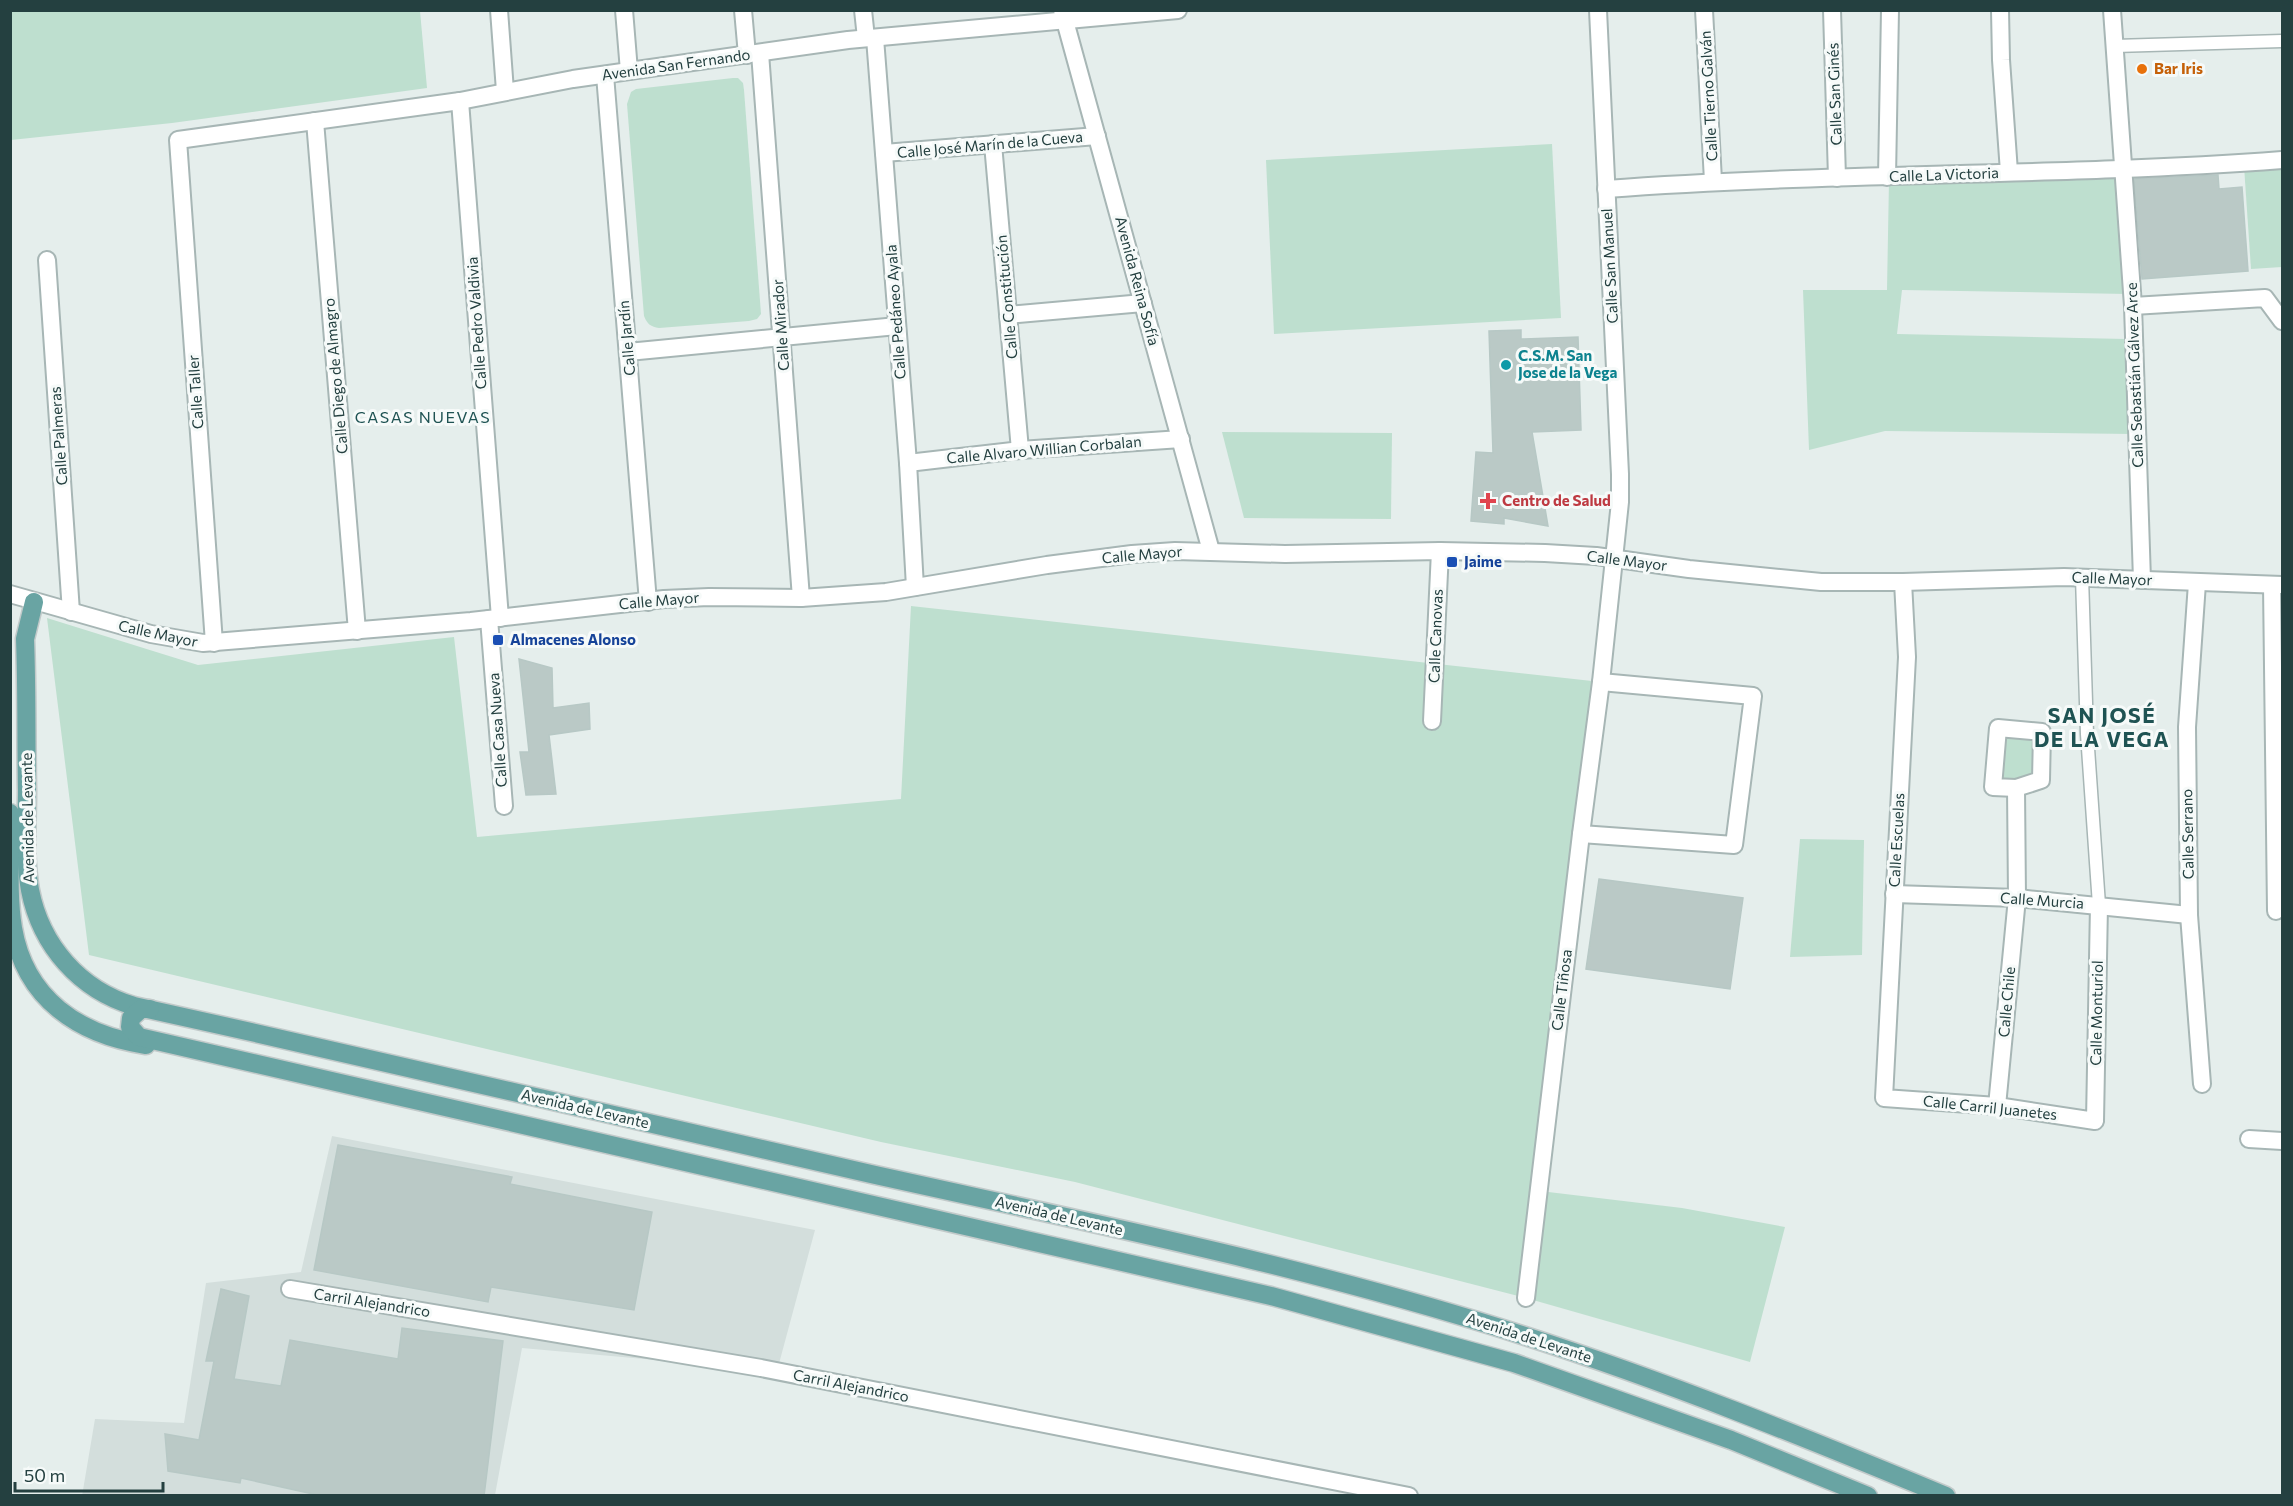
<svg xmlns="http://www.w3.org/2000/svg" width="2293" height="1506" viewBox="0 0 2293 1506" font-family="Commissioner,sans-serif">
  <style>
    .built { fill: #d3dedc }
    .green { fill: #bedfcf }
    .building { fill: #bac9c6; stroke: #b7c8c5; stroke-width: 1.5 }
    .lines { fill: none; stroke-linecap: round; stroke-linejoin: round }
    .pedestrian-casing { stroke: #a7b6b5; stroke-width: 15 }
    .minor-casing { stroke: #a7b6b5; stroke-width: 20 }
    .primary-casing { stroke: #c2caca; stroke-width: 21 }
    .pedestrian { stroke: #fff; stroke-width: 12 }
    .minor { stroke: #fff; stroke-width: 16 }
    .primary { stroke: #69a4a3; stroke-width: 18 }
    .food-dot { fill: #e8710a; stroke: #f6faf9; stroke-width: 2 }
    .culture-dot { fill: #0f9aa8; stroke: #f6faf9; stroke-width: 2 }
    .health-dot { fill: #e0444e; stroke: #f6faf9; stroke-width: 2 }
    .transit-dot { fill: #1a4fb4; stroke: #f6faf9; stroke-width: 2 }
    .labels { text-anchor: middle; stroke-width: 6; stroke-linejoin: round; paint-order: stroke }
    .street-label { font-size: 15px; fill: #244040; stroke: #f6faf9 }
    .food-label { font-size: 15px; font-weight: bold; fill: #c56008; stroke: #f6faf9; text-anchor: start }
    .culture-label { font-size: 15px; font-weight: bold; fill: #0d838f; stroke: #f6faf9; text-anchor: start }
    .health-label { font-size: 15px; font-weight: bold; fill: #be3a42; stroke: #f6faf9; text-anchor: start }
    .transit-label { font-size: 15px; font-weight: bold; fill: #164399; stroke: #f6faf9; text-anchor: start }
    .neighbourhood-label { font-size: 16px; letter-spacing: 1.5px; fill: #1f5353; stroke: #f6faf9 }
    .district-label { font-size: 21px; font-weight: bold; letter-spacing: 1.5px; fill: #1f5353; stroke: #f6faf9 }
  </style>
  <rect width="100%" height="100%" fill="#e5eeec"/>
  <polygon class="built" points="332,1136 815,1230 777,1371 522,1348 495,1495 82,1496 95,1419 184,1423 206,1283 301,1272"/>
  <g class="green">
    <polygon points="11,10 420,11 427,88 172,123 11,140"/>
    <path d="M733,78h5l5,5 1,7 17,224 -4,5 -8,2 -90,7c-8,-1 -12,-4 -15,-12l-17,-212 4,-12 5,-3z"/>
    <polygon points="1552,144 1561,318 1274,334 1266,160"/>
    <polygon points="2282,163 2282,267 2251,269 2244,166"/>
    <polygon points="2122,172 2128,294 1902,290 1897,334 2126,339 2132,434 1885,431 1809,450 1803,290 1887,290 1889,180"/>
    <polygon points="1222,432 1392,433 1391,519 1244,518"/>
    <polygon points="911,606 1601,682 1540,1191 1682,1208 1785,1227 1750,1362 1526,1298 1075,1182 881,1142 89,955 47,618 198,665 454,637 477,837 901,799"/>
    <polygon points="2002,734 2030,734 2035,741 2031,783 1998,782"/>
    <polygon points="1800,839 1864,840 1862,955 1790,957"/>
  </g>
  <g class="building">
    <polygon points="2218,175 2219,189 2242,187 2248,271 2142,279 2134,179"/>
    <polygon points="1521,330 1521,339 1578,337 1581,430 1532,432 1548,526 1504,518 1504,524 1471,521 1476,452 1493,453 1489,331"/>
    <polygon points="519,659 552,668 553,708 589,703 590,729 549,735 556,794 526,795 520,752 529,752"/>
    <polygon points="1599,879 1743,898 1730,989 1586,969"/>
    <polygon points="338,1145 512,1177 510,1184 652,1212 634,1310 491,1287 488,1302 314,1270"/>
    <polygon points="221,1289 249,1296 234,1379 281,1386 290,1340 398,1359 402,1328 503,1341 484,1496 322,1496 241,1478 240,1483 168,1471 165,1434 199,1440 214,1361 206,1361"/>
  </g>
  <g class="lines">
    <g class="pedestrian-casing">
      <g id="pedestrian">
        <polyline points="2115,46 2282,41"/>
        <polyline points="2082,577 2087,734 2099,905"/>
      </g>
    </g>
    <g class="minor-casing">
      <g id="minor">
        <polyline points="499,10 505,91"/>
        <polyline points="624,10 629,71"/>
        <polyline points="743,10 747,55"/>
        <polyline points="863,10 866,38"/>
        <polyline points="1062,10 1211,551"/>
        <polyline points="1704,10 1713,181"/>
        <polyline points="1832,10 1837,178"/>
        <polyline points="2000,10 2001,60 2009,172"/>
        <polyline points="2112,10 2133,306 2142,580"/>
        <polyline points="875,38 908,463 915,587"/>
        <polyline points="760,53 801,598"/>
        <polyline points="605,75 648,602"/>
        <polyline points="460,101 500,618"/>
        <polyline points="315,121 357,631"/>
        <polyline points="993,144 1020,450"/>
        <polyline points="884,153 1097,136"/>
        <polyline points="1887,177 1890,10"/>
        <path d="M1606,189c225,-17 451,-12 676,-29"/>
        <polyline points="47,260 71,612"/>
        <polyline points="2133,306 2265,298 2282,321"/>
        <polyline points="1008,315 1143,303"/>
        <polyline points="628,352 897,326"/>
        <polyline points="908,463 1020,450 1181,439"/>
        <polyline points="1903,582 1907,657 1884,1098 1997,1106 2095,1121 2099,905"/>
        <polyline points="2197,583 2187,727 2189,915 2202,1084"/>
        <polyline points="2272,585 2276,911"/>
        <polyline points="10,594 151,634 203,643 471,621 664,599 709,597 801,598 886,592 1047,565 1132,554 1175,551 1285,554 1440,551 1545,553 1596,556 1689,569 1821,582 1903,582 2064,577 2282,585"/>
        <polyline points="489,619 504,806"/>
        <polyline points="214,643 178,140 460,101 573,79 848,40 1178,10"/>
        <polyline points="1432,721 1440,551"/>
        <polygon points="1998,728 2042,732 2041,780 2016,788 1993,787"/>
        <polyline points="1581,834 1734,845 1753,696 1601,682"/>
        <polyline points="1894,894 2017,898 2189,915"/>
        <polyline points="1997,1106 2017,898 2016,788"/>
        <polyline points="2249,1139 2282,1141"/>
        <polyline points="290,1289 761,1368 1409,1496"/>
        <polyline points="1526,1298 1581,834 1601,682 1620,502 1620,474 1598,10"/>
      </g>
    </g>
    <g class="primary-casing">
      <g id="primary">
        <path d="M34,602l-9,37c2,50 1,100 2,151 0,32 -3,68 3,100 11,56 50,100 104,116 246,54 491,112 737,168 216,48 440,93 651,161 144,46 284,103 424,161"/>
        <path d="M10,813c1,37 -3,79 3,115 12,71 66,107 133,117"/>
        <polyline points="150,1009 141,1009 131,1018 130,1027 139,1037 1271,1296 1514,1363 1731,1440 1868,1496"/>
      </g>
    </g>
    <use href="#pedestrian" class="pedestrian"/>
    <use href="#minor" class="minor"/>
    <use href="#primary" class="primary"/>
  </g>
  <circle class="food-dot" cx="2142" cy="69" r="6"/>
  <circle class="culture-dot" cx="1506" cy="365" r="6"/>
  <path class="health-dot" d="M1485 492h6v6h6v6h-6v6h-6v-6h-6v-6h6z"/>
  <g class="transit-dot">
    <rect x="1446" y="556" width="12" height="12" rx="3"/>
    <rect x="492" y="634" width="12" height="12" rx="3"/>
  </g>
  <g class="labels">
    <g class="street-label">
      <text transform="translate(676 65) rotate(-8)" y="5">Avenida San Fernando</text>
      <text transform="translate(1835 94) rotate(-92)" y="5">Calle San Ginés</text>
      <text transform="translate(1709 96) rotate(-93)" y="5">Calle Tierno Galván</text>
      <text transform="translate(990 145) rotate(-5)" y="5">Calle José Marín de la Cueva</text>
      <text transform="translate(1944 175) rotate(-2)" y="5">Calle La Victoria</text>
      <text transform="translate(1610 266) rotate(-93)" y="5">Calle San Manuel</text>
      <text transform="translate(1137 281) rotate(75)" y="5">Avenida Reina Sofía</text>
      <text transform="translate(1007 297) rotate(-95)" y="5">Calle Constitución</text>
      <text transform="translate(896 312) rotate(-94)" y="5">Calle Pedáneo Ayala</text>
      <text transform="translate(477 323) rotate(-94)" y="5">Calle Pedro Valdivia</text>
      <text transform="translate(781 325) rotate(-94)" y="5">Calle Mirador</text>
      <text transform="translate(627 338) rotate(-95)" y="5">Calle Jardín</text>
      <text transform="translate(2135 375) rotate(-92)" y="5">Calle Sebastián Gálvez Arce</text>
      <text transform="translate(336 376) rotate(-95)" y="5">Calle Diego de Almagro</text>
      <text transform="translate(196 392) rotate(-94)" y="5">Calle Taller</text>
      <text transform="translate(59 436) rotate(-94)" y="5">Calle Palmeras</text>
      <text transform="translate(1044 450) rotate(-5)" y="5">Calle Alvaro Willian Corbalan</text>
      <text transform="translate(1142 555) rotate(-5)" y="5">Calle Mayor</text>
      <text transform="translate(1627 561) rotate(7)" y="5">Calle Mayor</text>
      <text transform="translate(2112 579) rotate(2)" y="5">Calle Mayor</text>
      <text transform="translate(659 601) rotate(-5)" y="5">Calle Mayor</text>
      <text transform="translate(158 634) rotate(12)" y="5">Calle Mayor</text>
      <text transform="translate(1436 636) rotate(-88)" y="5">Calle Canovas</text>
      <text transform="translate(498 730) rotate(-94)" y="5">Calle Casa Nueva</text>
      <text transform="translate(28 818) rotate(-91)" y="5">Avenida de Levante</text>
      <text transform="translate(2188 834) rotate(-91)" y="5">Calle Serrano</text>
      <text transform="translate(1897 840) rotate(-87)" y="5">Calle Escuelas</text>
      <text transform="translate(2042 901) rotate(4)" y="5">Calle Murcia</text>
      <text transform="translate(1562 990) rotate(-83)" y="5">Calle Tiñosa</text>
      <text transform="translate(2007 1002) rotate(-85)" y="5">Calle Chile</text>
      <text transform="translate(2097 1013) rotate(-89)" y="5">Calle Monturiol</text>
      <text transform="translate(1990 1108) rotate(6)" y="5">Calle Carril Juanetes</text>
      <text transform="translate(585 1109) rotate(13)" y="5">Avenida de Levante</text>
      <text transform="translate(1059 1216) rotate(13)" y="5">Avenida de Levante</text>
      <text transform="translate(372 1303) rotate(9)" y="5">Carril Alejandrico</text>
      <text transform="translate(1529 1338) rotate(18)" y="5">Avenida de Levante</text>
      <text transform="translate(851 1386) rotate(11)" y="5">Carril Alejandrico</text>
    </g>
    <g class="food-label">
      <text x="2154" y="74">Bar Iris</text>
    </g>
    <g class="culture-label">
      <text x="1518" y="361">C.S.M. San<tspan x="1518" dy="17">Jose de la Vega</tspan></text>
    </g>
    <g class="health-label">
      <text x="1502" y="506">Centro de Salud</text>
    </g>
    <g class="transit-label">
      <text x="1464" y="567">Jaime</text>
      <text x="510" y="645">Almacenes Alonso</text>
    </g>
    <g class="neighbourhood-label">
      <text x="423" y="423">CASAS NUEVAS</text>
    </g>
    <g class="district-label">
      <text x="2102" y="723">SAN JOSÉ<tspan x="2102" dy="24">DE LA VEGA</tspan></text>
    </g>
  </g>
  <rect width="2293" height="1506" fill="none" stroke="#244040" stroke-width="24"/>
  <path d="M15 1482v9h148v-9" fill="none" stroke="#244040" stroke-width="3"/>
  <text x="24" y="1482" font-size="18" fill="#244040" stroke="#f6faf9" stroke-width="4.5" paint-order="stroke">50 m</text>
</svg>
